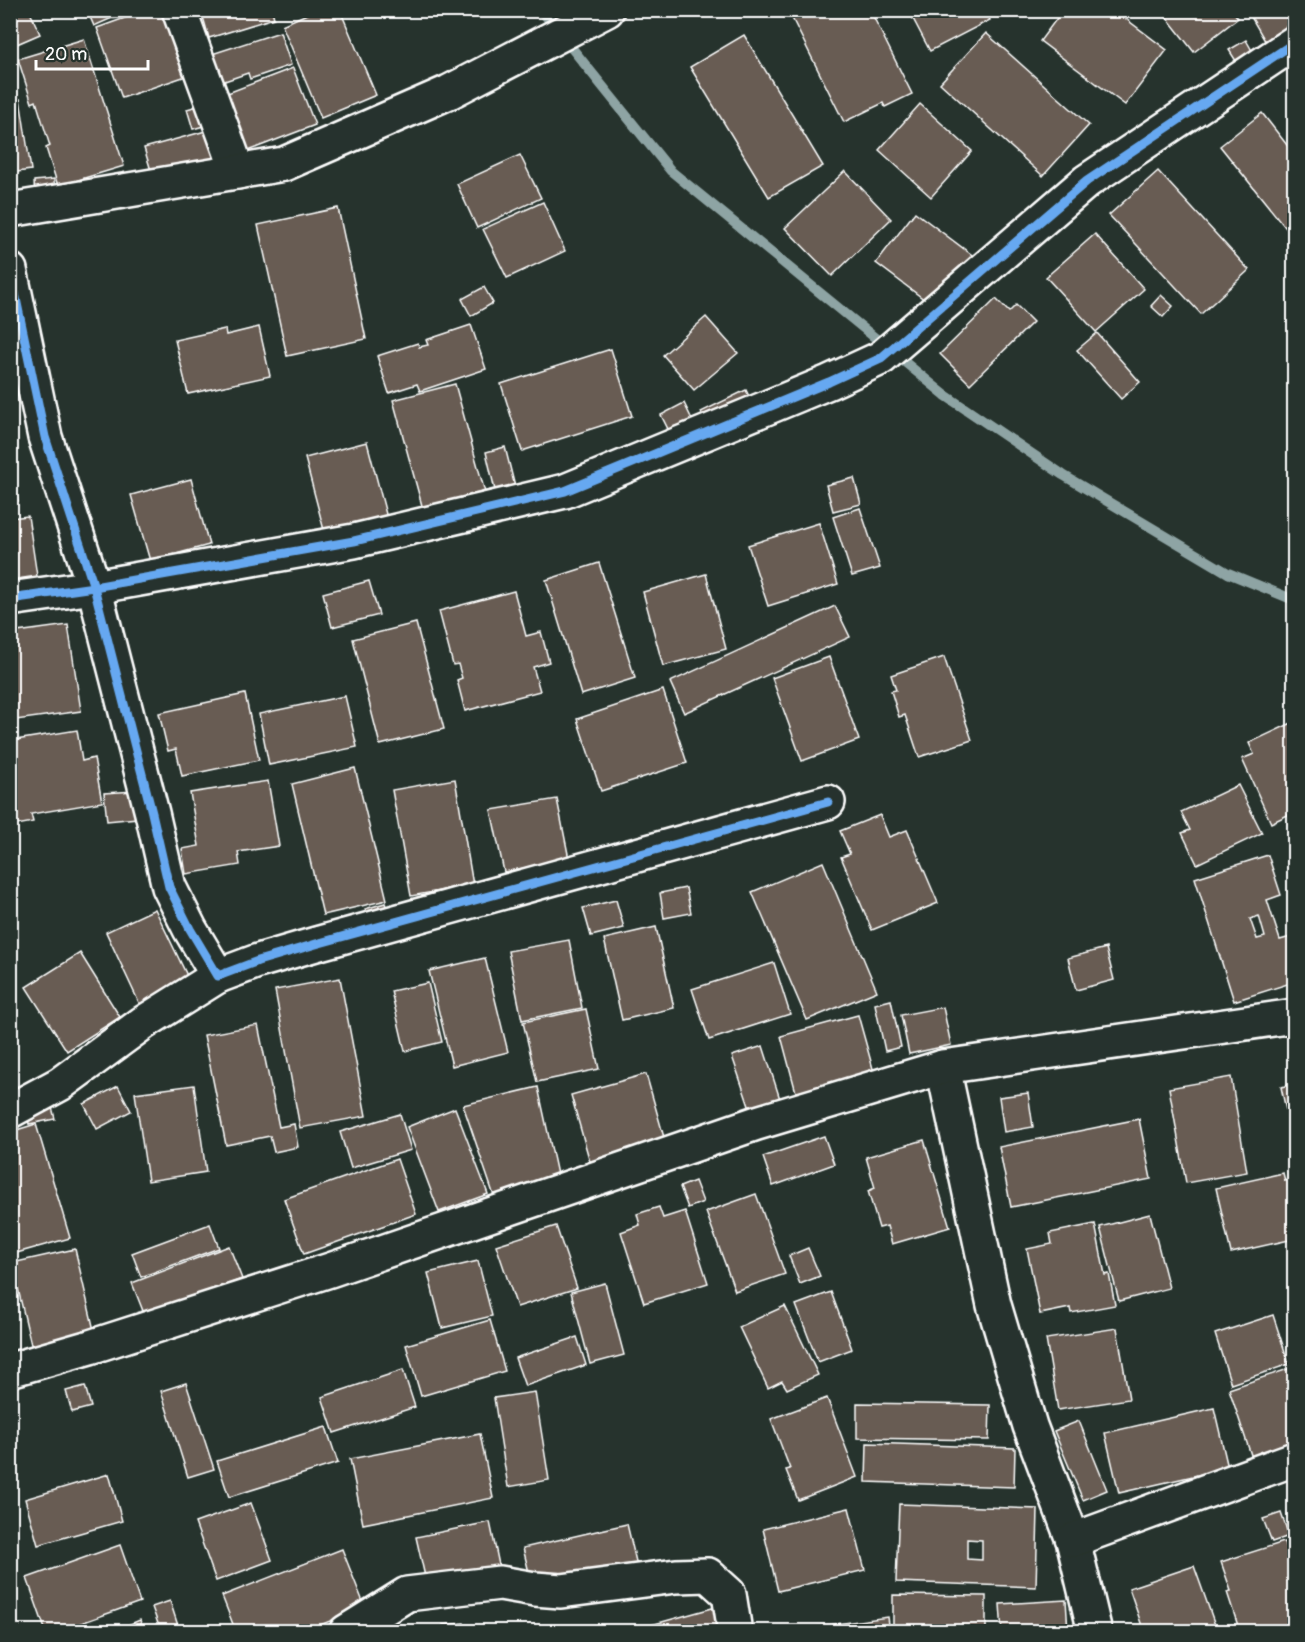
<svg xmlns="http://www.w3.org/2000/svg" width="1305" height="1642" viewBox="0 0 1305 1642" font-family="Pangolin,sans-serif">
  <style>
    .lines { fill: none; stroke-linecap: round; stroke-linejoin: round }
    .stream { stroke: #8ea4a4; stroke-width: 10 }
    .building { fill: #675c52; stroke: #fff; stroke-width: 1.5; fill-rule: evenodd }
    .minor-casing { stroke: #fff; stroke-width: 38 }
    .minor { stroke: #26332d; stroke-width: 33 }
    .cycleway-casing { stroke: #26332d; stroke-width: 13 }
    .cycleway { stroke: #66a8f1; stroke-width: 9 }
  </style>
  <rect width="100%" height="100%" fill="#26332d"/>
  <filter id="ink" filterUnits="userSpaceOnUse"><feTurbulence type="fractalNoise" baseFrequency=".0167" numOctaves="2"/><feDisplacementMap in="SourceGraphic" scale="12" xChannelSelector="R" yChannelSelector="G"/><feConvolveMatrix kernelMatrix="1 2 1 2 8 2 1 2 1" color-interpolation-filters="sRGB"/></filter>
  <g filter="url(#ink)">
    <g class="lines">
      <polyline class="stream" points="541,10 671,171 945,395 1063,475 1228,573 1294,600"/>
    </g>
    <g class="building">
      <polygon points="10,10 29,10 40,34 10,47"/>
      <polygon points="87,10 130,10 94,26"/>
      <polygon points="147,10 164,10 186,76 122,98 97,28"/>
      <polygon points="201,10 272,10 274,18 209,38"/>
      <polygon points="316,10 340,10 376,95 321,118 282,25"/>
      <polygon points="788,10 870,10 912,94 885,107 883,103 844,122"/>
      <polygon points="904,10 985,10 990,20 930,51 910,13 906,15"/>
      <polygon points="1063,10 1114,10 1167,50 1125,105 1040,41"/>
      <polygon points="1161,10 1232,10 1238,18 1194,52"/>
      <polygon points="1247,10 1294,10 1294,31 1268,46"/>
      <polygon points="280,32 291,65 250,79 248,73 219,83 209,55"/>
      <polygon points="986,33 1089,125 1043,176 940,83"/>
      <polygon points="744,35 823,166 769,197 690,67"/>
      <polygon points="84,39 124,166 58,186 46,148 50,146 36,101 32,103 18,59"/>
      <polygon points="1246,40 1259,63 1243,72 1229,50"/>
      <polygon points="293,68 315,125 242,153 220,96"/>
      <polygon points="20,99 31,170 10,173 10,101"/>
      <polygon points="920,104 972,151 931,197 879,150"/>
      <polygon points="201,105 207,125 193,129 187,109"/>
      <polygon points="1262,113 1294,154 1294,227 1289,232 1220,146"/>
      <polygon points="213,129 221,157 153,177 144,148"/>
      <polygon points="520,155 541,198 477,228 457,184"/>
      <polygon points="845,171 891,219 832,276 785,228"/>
      <polygon points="1158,171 1249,270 1201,314 1109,215"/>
      <polygon points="54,179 55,199 35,200 34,181"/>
      <polygon points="543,202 565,251 507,278 483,229"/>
      <polygon points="338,208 366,339 287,356 258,225"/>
      <polygon points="915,212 972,255 933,306 876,263"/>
      <polygon points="1095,234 1144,289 1096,332 1046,277"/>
      <polygon points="484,287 493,303 471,316 462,299"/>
      <polygon points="1161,295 1173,306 1163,317 1151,306"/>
      <polygon points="996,299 1009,312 1016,305 1033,322 970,384 940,354"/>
      <polygon points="706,317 738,353 694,390 663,355"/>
      <polygon points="471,325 486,369 420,391 417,384 389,393 377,356 418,343 419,347 428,345 426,340"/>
      <polygon points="259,327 270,376 188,394 175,340 225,329 226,335"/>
      <polygon points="1097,333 1140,382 1121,399 1077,350"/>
      <polygon points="611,349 632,416 522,451 501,384"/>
      <polygon points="455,384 486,496 424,513 393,400"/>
      <polygon points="746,390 755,409 711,431 701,412"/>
      <polygon points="684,403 700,436 677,447 661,415"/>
      <polygon points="367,442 387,518 325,534 305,458"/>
      <polygon points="505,447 518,499 498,503 486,452"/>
      <polygon points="10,460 18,501 10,502"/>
      <polygon points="854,478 861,504 833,511 826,485"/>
      <polygon points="191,479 209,545 150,561 131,495"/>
      <polygon points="860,508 880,568 852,576 833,517"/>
      <polygon points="28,516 37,576 10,580 10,518"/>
      <polygon points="819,523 838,584 768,606 748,545"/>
      <polygon points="599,563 635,678 581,695 546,580"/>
      <polygon points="706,574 726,649 663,666 643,592"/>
      <polygon points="369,581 379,615 332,627 323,593"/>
      <polygon points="514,591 526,636 541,632 549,662 533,667 540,691 465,711 457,680 462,678 458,664 453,665 439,611"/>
      <polygon points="835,606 850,637 684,713 670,682"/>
      <polygon points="416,623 444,729 380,745 353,639"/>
      <polygon points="68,625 81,711 16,720 10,681 10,633"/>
      <polygon points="829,657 859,740 802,761 772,678"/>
      <polygon points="944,657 972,740 919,757 905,715 899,717 891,691 896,690 891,675"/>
      <polygon points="663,690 687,763 601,791 577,719"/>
      <polygon points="245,694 259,760 182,776 176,749 168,751 159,713"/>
      <polygon points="345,696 357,747 269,765 259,714"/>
      <polygon points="1294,722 1294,812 1271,823 1242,759 1254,754 1249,743"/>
      <polygon points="77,730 82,761 94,758 102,802 31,814 33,822 17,825 15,817 10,818 10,741"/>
      <polygon points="355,768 387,900 323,915 292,784"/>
      <polygon points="455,779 473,885 411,896 392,790"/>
      <polygon points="268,781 279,846 238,852 240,865 186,874 182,849 199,846 190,793"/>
      <polygon points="1238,785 1262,833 1197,864 1182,833 1190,830 1181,812"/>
      <polygon points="135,791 137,818 107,821 104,793"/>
      <polygon points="557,799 569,859 504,872 491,810"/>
      <polygon points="880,815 889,837 907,830 938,903 872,930 841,857 850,854 840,831"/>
      <path d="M1268,855l13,40 -14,5 13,40 14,-4v46l-60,19 -39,-123zM1259,916l6,21 -8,2 -7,-20z"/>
      <polygon points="823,862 877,991 807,1020 752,892"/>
      <polygon points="686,888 691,913 664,918 660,893"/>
      <polygon points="616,900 624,928 591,936 583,908"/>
      <polygon points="385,903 392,924 372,930 365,909"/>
      <polygon points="155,909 191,984 141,1007 106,932"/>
      <polygon points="656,927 674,1008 622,1020 604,939"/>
      <polygon points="569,940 582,1008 522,1020 508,951"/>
      <polygon points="1106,948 1114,980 1076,990 1068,958"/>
      <polygon points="80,953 120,1017 67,1051 26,987"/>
      <polygon points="485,958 508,1052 452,1066 429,971"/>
      <polygon points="774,963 790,1014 709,1040 692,989"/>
      <polygon points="340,978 366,1116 300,1128 275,990"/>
      <polygon points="428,983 442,1042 405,1051 391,991"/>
      <polygon points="891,1000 901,1047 885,1051 875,1004"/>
      <polygon points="943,1007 951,1045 909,1054 901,1015"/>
      <polygon points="586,1009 599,1069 537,1082 523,1022"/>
      <polygon points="858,1015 875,1076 797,1096 781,1036"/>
      <polygon points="258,1025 279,1127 294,1124 298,1147 274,1152 270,1136 226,1145 204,1035"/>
      <polygon points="763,1046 780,1099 750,1109 732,1056"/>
      <polygon points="646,1074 669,1155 594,1176 571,1095"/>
      <polygon points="1231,1077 1247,1172 1186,1183 1169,1088"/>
      <polygon points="1294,1084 1294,1147 1281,1087"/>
      <polygon points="194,1085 206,1172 148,1181 135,1093"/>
      <polygon points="118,1086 131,1111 97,1129 84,1104"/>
      <polygon points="538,1087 558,1179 494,1196 463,1105"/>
      <polygon points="1028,1093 1033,1127 1004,1132 999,1097"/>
      <polygon points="51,1103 55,1119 29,1124 26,1108"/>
      <polygon points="455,1108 488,1194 439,1212 407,1127"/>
      <polygon points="400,1114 411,1150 351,1168 340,1132"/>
      <polygon points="1139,1119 1151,1179 1011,1207 999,1147"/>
      <polygon points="36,1124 70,1238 13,1254 10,1247 10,1132"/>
      <polygon points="824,1136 834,1164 773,1186 763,1157"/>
      <polygon points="924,1140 950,1227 892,1244 887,1226 879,1228 868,1191 875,1188 866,1157"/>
      <polygon points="397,1159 416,1214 304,1254 284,1199"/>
      <polygon points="1291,1171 1294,1171 1294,1239 1231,1253 1216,1188 1283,1173 1285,1181 1293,1179"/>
      <polygon points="695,1181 703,1202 688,1208 680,1187"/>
      <polygon points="756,1194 785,1274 735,1291 706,1212"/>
      <polygon points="659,1207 663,1218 685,1211 708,1283 644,1303 621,1232 640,1225 637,1214"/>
      <polygon points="1150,1214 1169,1288 1119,1301 1100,1227"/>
      <polygon points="210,1224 219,1248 141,1277 132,1253"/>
      <polygon points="1095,1224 1105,1275 1109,1274 1115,1305 1071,1313 1070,1308 1040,1314 1027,1249 1052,1244 1050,1233"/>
      <polygon points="556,1226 577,1288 517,1307 496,1245"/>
      <polygon points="229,1246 242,1279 145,1316 132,1283"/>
      <polygon points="808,1248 820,1276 800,1284 789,1256"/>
      <polygon points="75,1249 96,1339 33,1353 12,1263"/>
      <polygon points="478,1261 492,1316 442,1328 428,1273"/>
      <polygon points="605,1283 624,1355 590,1364 571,1292"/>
      <polygon points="831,1292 852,1349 818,1362 796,1305"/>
      <polygon points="785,1306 818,1375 787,1389 782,1381 768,1388 739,1327"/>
      <polygon points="1273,1315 1289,1364 1231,1384 1215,1334"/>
      <polygon points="490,1320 505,1371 421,1396 406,1345"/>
      <polygon points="1117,1328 1129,1399 1058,1410 1046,1339"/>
      <polygon points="577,1337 586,1365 525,1386 515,1358"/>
      <polygon points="1294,1367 1294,1444 1252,1458 1229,1389"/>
      <polygon points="403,1370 415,1407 334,1433 322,1397"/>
      <polygon points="186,1383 214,1469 188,1477 161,1391"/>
      <polygon points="85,1386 91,1407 72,1412 66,1391"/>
      <polygon points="535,1392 549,1480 508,1487 494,1398"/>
      <polygon points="827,1398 857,1477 798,1500 786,1470 790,1469 771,1419"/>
      <polygon points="857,1403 990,1405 989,1440 857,1438"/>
      <polygon points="1214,1408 1228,1468 1119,1493 1105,1433"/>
      <polygon points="1079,1421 1107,1490 1083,1500 1054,1431"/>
      <polygon points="326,1427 338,1463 229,1497 217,1461"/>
      <polygon points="480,1434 493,1498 363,1524 350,1459"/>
      <polygon points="867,1443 1015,1448 1014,1487 866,1482"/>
      <polygon points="109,1474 122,1521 38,1545 25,1499"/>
      <polygon points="251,1503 272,1560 216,1581 195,1523"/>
      <path d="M899,1504l139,5 -2,78 -140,-5zM967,1539l15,1v20l-15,-1z"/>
      <polygon points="849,1508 865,1570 778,1591 763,1529"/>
      <polygon points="1281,1513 1289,1536 1272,1542 1263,1519"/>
      <polygon points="490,1522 503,1584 426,1581 416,1537"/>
      <polygon points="627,1524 638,1570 534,1593 523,1548"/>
      <polygon points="1284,1542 1294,1572 1294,1632 1240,1632 1227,1592 1231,1591 1221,1562"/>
      <polygon points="120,1545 140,1602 56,1632 46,1632 27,1578"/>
      <polygon points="342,1549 365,1607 303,1632 236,1632 222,1596"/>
      <polygon points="1194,1566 1215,1625 1195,1632 1144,1632 1129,1588"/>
      <polygon points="11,1593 20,1632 10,1632"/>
      <polygon points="893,1595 986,1596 986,1632 959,1632 959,1629 893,1629"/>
      <polygon points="1066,1600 1068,1632 1002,1632 1000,1604"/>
      <polygon points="170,1601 180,1632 161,1632 152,1607"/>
      <polygon points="716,1607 723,1632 653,1632 651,1625"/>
      <polygon points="888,1617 890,1632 808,1632 807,1628"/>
      <polygon points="140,1620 144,1632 111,1632"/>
      <polygon points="464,1623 465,1632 444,1632 443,1625"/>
    </g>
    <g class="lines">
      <g class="minor-casing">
        <g id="minor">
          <polyline points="179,10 238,172"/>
          <polyline points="10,210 284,164 449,92 607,10"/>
          <polyline points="10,270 45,437 94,587 152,813 169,887 190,929 218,976 258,961 316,944 828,802"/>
          <polyline points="10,599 94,587 354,541 565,491 829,382 881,358 1087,181 1294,43"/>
          <polyline points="943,1067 994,1305 1030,1426 1073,1540 1095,1632"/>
          <polyline points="10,1111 60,1084 143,1023 218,976"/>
          <polyline points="10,1370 90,1347 330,1270 757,1123 943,1067 1294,1016"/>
          <polyline points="1073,1540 1294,1459"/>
          <polyline points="346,1632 407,1594 500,1583 535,1589 561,1591 676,1576 708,1575 729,1594 735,1632"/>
        </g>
      </g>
      <use href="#minor" class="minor"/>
      <g class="cycleway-casing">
        <g id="cycleway">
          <polyline points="10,270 45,437 94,587 152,813 169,887 190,929 218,976 258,961 316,944 828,802"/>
          <polyline points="10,599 94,587 354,541 565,491 829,382 881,358 1087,181 1294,43"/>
        </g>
      </g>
      <use href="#cycleway" class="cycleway"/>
    </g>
  </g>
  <rect width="1305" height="1642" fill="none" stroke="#26332d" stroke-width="36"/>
  <rect x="18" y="18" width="1269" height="1606" fill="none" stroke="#fff" stroke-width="2" filter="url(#ink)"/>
  <path d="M36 60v9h112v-9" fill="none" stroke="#ffffff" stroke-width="3"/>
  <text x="45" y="60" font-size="18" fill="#ffffff" stroke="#26332d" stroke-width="4.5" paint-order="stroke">20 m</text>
</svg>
